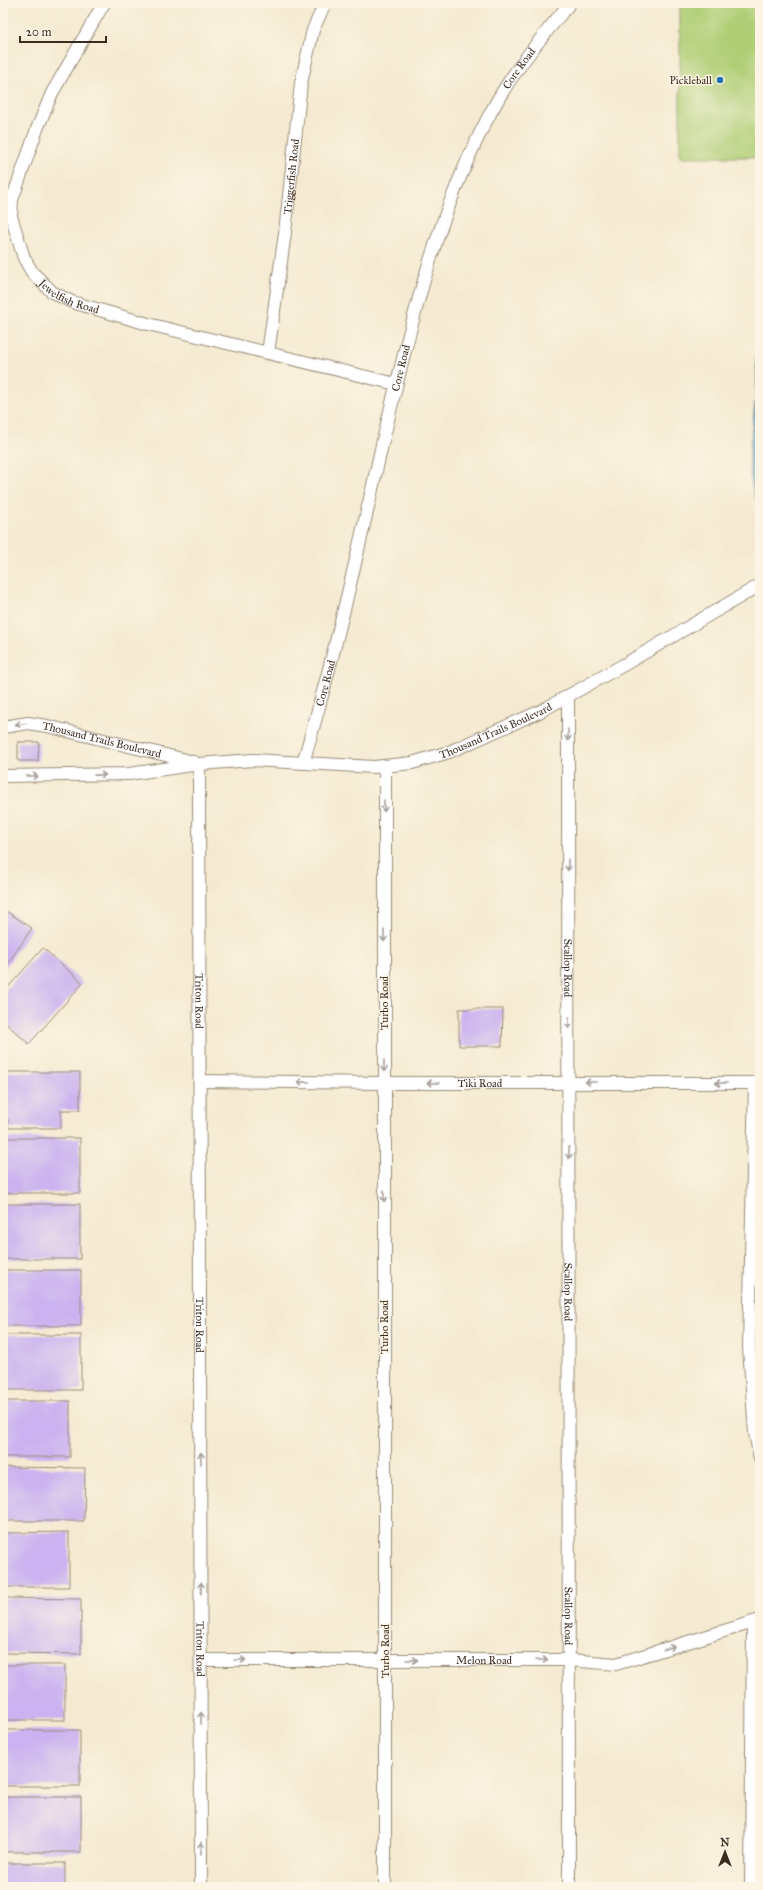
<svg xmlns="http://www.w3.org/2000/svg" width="763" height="1890" viewBox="0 0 763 1890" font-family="'IM FELL Great Primer',serif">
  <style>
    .green { fill: #afce75; stroke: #757c4a }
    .water { fill: #4ea4cb; stroke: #446774 }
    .building { fill: #cbb2f0 }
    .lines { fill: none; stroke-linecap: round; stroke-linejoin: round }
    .lane-casing { stroke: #988a78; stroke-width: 14 }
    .lane { stroke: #fff; stroke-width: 12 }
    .oneway { stroke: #a79f9a }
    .poi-dot { fill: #1f6fb2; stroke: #fcf5e5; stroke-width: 1.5 }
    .labels { text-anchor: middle; stroke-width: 3; stroke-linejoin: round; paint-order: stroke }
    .street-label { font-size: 11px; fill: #3b2a1e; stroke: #fcf5e5 }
    .poi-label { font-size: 11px; fill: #3b2a1e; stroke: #fcf5e5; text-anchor: end }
  </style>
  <rect width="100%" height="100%" fill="#fcf5e5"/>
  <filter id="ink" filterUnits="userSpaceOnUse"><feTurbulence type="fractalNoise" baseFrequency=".025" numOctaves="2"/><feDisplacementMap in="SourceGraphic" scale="8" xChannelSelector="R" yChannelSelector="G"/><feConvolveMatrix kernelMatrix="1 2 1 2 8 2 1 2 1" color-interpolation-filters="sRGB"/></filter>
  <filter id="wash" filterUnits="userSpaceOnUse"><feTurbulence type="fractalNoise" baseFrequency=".012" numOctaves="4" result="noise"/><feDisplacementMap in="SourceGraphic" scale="16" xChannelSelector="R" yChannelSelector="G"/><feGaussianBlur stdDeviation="0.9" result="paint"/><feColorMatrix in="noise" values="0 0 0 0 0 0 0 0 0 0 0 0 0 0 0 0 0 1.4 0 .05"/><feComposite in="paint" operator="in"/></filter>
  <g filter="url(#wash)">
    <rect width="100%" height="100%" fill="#f5ead1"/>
    <rect class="green" x="680" y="3" width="80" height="154"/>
    <path class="water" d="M756,359l4,3v145c-19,-33 -6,-84 -3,-120 0,-9 -1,-19 -1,-28z"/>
    <g id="blocks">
      <g class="building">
        <polygon points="18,742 39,742 38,761 18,761"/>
        <polygon points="3,909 32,928 3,971"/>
        <polygon points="43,948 83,983 29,1044 3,1021 3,993"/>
        <polygon points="459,1009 503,1009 502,1046 459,1046"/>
        <polygon points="3,1072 80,1072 80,1110 61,1110 61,1128 8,1128 8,1119 5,1119 5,1101 3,1101"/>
        <rect x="3" y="1138" width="77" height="55"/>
        <rect x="3" y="1204" width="77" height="55"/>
        <rect x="3" y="1270" width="78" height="56"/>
        <rect x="3" y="1335" width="78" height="55"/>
        <rect x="3" y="1401" width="67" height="56"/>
        <polygon points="3,1467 85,1468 84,1521 3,1521"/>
        <polygon points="69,1532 69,1587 3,1587 3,1533"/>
        <polygon points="3,1598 81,1599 81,1654 3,1653"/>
        <rect x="3" y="1665" width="62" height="55"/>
        <rect x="3" y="1730" width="77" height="56"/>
        <rect x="3" y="1797" width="78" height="55"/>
        <rect x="3" y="1863" width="62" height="24"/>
      </g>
    </g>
  </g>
  <g filter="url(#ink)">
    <use href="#blocks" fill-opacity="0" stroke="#988a78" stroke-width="1"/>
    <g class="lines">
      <g class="lane-casing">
        <g id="lane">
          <path id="s1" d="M104,3l-52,90 -15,36 -25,71 -1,16 13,42 8,14 20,20 20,10 76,22 248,60"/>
          <path id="s2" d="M268,353l17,-120 16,-150 12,-53 12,-27"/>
          <path id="s3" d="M568,696l1,1191"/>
          <path id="s4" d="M3,727l25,-4 19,3 147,36"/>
          <path id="s5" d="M303,763c31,-105 55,-211 79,-318 27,-114 53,-229 109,-333 21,-40 51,-75 79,-109"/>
          <path id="s6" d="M199,764l2,1123"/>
          <polyline points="385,767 385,1887"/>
          <path id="s7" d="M3,776l126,-2 70,-10 54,-4 121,7 38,-4 37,-11 92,-41 86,-48 133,-78"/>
          <path id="s8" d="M200,1081l184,2h376"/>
          <polyline points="755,1083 749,1347 755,1433 760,1458"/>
          <path id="s9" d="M201,1660h368l47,4 144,-44"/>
          <polyline points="751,1887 753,1622"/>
        </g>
      </g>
      <use href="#lane" class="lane"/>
    </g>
    <defs><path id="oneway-shaft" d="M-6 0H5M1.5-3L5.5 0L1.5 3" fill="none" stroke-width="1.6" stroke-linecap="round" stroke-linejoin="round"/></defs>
    <g class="oneway">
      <use href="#oneway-shaft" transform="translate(21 724) rotate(175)"/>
      <use href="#oneway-shaft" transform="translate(568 735) rotate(90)"/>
      <use href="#oneway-shaft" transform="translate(100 775) rotate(-1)"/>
      <use href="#oneway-shaft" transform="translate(32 776)"/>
      <use href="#oneway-shaft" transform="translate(384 806) rotate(90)"/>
      <use href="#oneway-shaft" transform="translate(568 865) rotate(90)"/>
      <use href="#oneway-shaft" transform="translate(384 936) rotate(90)"/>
      <use href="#oneway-shaft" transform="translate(569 1023) rotate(90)"/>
      <use href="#oneway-shaft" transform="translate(384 1066) rotate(90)"/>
      <use href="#oneway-shaft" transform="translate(303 1082) rotate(-179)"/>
      <use href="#oneway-shaft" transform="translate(591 1082) rotate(-180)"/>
      <use href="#oneway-shaft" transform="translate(433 1083) rotate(180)"/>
      <use href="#oneway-shaft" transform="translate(721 1083) rotate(-180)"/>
      <use href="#oneway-shaft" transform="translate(569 1153) rotate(90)"/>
      <use href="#oneway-shaft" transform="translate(384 1196) rotate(90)"/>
      <use href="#oneway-shaft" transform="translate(201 1458) rotate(-90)"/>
      <use href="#oneway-shaft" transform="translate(201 1588) rotate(-90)"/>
      <use href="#oneway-shaft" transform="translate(669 1648) rotate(-17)"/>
      <use href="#oneway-shaft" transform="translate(240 1660)"/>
      <use href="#oneway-shaft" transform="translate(412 1660)"/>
      <use href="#oneway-shaft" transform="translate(542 1660)"/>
      <use href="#oneway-shaft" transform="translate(201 1718) rotate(-90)"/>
      <use href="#oneway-shaft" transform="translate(201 1848) rotate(-90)"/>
    </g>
  </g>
  <circle class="poi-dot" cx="720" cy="80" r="4"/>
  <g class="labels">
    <g class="street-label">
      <text dy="4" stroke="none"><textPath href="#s5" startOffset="731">Core Road</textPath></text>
      <text dy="4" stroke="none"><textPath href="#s2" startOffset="178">Triggerfish Road</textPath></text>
      <text dy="4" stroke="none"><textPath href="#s1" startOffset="340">Jewelfish Road</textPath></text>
      <text dy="4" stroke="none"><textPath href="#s5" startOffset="407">Core Road</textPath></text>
      <text dy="4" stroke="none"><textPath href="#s5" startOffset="83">Core Road</textPath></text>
      <text dy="4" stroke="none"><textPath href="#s7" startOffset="500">Thousand Trails Boulevard</textPath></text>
      <text dy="4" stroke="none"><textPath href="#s4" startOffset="101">Thousand Trails Boulevard</textPath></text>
      <text dy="4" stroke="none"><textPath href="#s3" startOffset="272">Scallop Road</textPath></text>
      <text dy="4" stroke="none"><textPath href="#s6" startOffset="237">Triton Road</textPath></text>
      <text transform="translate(384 1003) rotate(-90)" y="4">Turbo Road</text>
      <text dy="4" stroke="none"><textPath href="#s8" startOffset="280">Tiki Road</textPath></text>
      <text dy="4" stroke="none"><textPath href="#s3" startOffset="596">Scallop Road</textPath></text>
      <text dy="4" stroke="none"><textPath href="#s6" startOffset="561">Triton Road</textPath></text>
      <text transform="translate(384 1327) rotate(-90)" y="4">Turbo Road</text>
      <text dy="4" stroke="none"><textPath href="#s3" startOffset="920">Scallop Road</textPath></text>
      <text dy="4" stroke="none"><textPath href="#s6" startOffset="885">Triton Road</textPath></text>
      <text transform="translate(385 1651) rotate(-90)" y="4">Turbo Road</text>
      <text dy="4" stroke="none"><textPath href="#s9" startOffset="283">Melon Road</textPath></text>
    </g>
    <g class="poi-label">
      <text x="712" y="84">Pickleball</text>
    </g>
  </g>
  <rect width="763" height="1890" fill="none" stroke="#fcf5e5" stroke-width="16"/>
  <g transform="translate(725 1852)" stroke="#fcf5e5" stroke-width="3" paint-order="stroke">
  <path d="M0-3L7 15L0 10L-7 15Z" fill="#3b2a1e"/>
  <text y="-6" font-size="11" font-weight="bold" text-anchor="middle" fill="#3b2a1e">N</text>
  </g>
  <path d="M20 36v6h86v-6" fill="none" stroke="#3b2a1e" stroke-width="2"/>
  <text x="26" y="36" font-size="12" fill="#3b2a1e" stroke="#fcf5e5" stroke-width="3" paint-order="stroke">20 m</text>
</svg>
